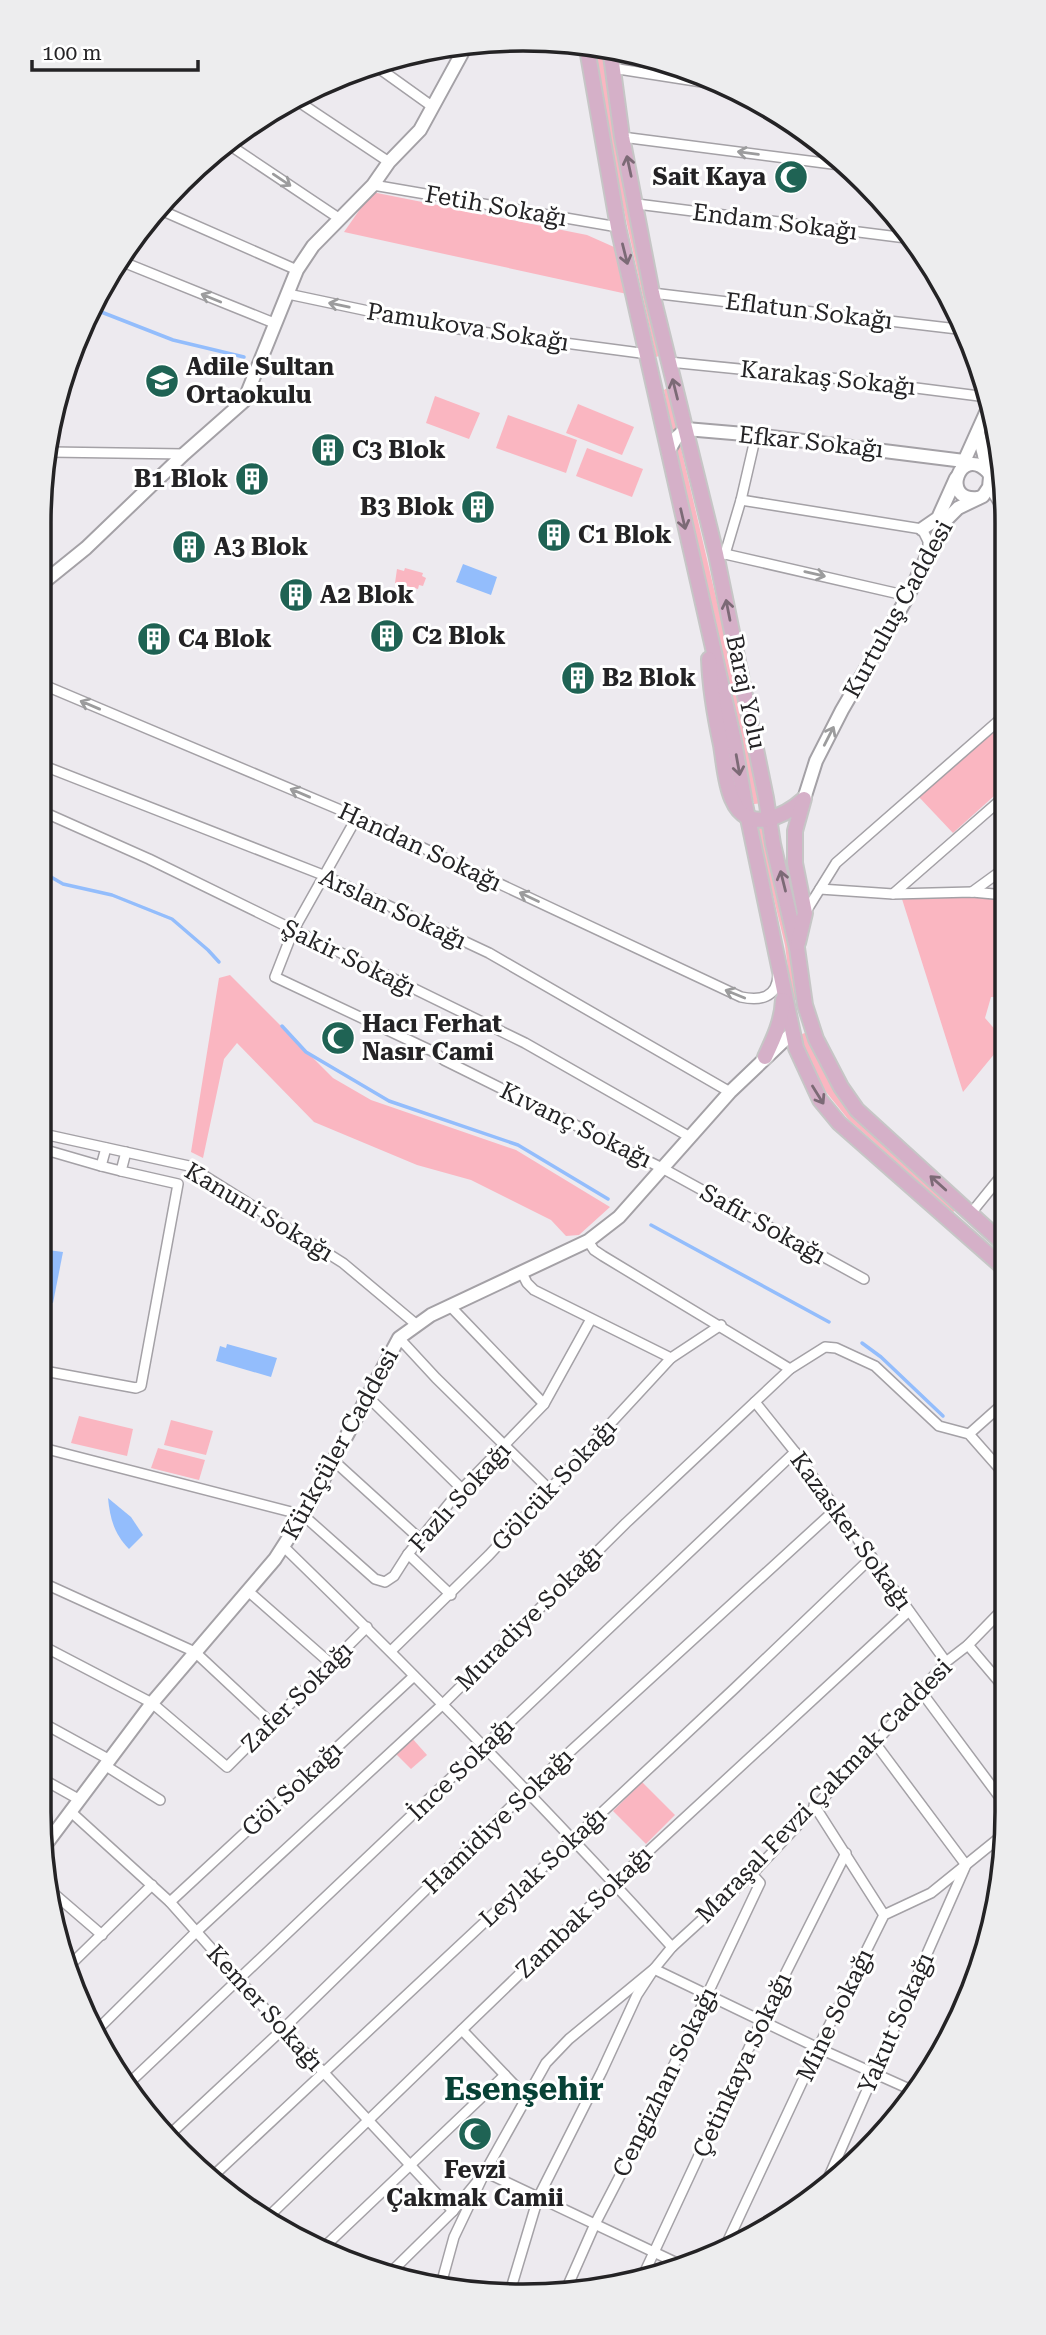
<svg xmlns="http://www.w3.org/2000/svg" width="1046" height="2335" viewBox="0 0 1046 2335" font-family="'Roboto Serif',serif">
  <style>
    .green { fill: #fab6c1 }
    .water { fill: #93bdfc }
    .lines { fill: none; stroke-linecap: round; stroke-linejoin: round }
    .stream { stroke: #93bdfc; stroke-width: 3.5 }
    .street-casing { stroke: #a4a1a6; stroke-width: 12 }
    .secondary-casing { stroke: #a4a1a6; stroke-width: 16 }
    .primary-casing { stroke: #c6c6c6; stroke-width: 18 }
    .street { stroke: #fff; stroke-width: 9 }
    .secondary { stroke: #fff; stroke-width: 12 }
    .primary { stroke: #d5b0c8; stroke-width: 14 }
    .oneway { stroke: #9c9c9d }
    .oneway2 { stroke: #7c6a76 }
    .labels { text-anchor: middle; stroke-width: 6; stroke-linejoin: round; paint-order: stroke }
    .poi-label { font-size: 24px; font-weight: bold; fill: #242325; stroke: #fff; text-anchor: start }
    .street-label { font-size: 24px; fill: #242325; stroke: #fff }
    .district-label { font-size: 32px; font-weight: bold; fill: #074136; stroke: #fff }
    .rim { fill: none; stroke: #242325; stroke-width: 3.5 }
  </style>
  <rect width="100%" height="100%" fill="#edeaef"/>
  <g class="green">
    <polygon points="595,45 602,46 613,129 623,184 662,355 656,357 606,128"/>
    <polygon points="372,192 587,235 614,247 627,294 344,232"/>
    <polygon points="667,388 764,803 754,804 677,462 664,390"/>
    <polygon points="435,396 480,413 469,439 426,423"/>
    <polygon points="578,404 634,427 622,455 566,433"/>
    <polygon points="508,415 577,440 566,473 496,448"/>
    <polygon points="587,448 643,469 632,497 576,476"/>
    <polygon points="405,568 423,573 422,576 426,578 423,586 419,585 418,589 395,583 397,569 404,571"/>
    <polygon points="1004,719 1004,787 953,833 918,796"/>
    <polygon points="766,826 790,944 797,1000 792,1000 785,945 757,829"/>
    <polygon points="970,897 1005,900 1005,997 991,997 985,1018 1005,1041 963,1092 902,899"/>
    <polygon points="230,975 333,1078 371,1100 516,1150 610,1207 579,1235 566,1236 551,1220 471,1180 417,1165 314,1122 237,1043 224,1059 203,1158 191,1152 219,978"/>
    <polygon points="805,1033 828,1080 853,1112 958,1208 953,1212 848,1119 822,1087 799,1035"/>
    <polygon points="79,1416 133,1429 127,1456 71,1443"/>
    <polygon points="171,1420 213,1431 206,1455 164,1445"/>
    <polygon points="158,1448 205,1460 199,1480 151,1468"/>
    <polygon points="411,1737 427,1755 411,1769 395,1753"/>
    <polygon points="642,1782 675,1815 646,1844 613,1811"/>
  </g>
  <g class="water">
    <polygon points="463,564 497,577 491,595 456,582"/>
    <polygon points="48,1250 63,1252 53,1303 39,1300"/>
    <polygon points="227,1344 277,1358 271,1377 216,1361 220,1346 226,1348"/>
    <path d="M108,1498l23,19 12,18 -14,14c-15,-15 -19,-31 -21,-51z"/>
  </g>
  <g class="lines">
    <g class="stream">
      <polyline points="91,308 173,340 244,357"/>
      <polyline points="39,870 63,884 112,895 172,919 208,950 219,962"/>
      <polyline points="282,1026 306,1052 389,1101 518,1145 608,1199"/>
      <polyline points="651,1225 829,1322"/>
      <polyline points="862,1343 881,1357 943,1416"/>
    </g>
    <g class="street-casing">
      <g id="street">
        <polyline points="373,64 433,107"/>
        <polyline points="612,68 721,85"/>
        <polyline points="293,98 389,162"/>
        <polyline points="622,137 840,165"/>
        <polyline points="225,142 340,219"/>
        <polyline points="373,185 618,227"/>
        <polyline points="637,204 914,239"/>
        <polyline points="156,208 297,270"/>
        <polyline points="118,260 274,323"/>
        <polyline points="652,293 966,330"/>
        <polyline points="288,294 444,327 648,354"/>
        <polyline points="669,362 861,381 987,397"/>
        <polyline points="50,452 184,454"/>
        <polyline points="983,457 996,434"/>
        <polyline points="990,482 1003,475"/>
        <polyline points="989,487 1003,510"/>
        <polyline points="741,500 922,529 928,541 928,552"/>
        <polyline points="716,554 725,554 908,596"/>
        <polyline points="725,554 741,500 756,435"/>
        <path d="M39,683l318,134 384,180c19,4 36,1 37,-22"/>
        <polyline points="39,764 323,875 489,953 730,1092"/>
        <polyline points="39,810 149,859 525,1043 690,1137"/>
        <polyline points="357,817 293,931 275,977 434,1052 444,1060 662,1168 864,1279"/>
        <polyline points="820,889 893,894 972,892 1005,895"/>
        <polyline points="972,892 1005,868"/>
        <polyline points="893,894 1004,797"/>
        <polyline points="805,913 836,863 1004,716"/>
        <polyline points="39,1133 189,1166 343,1263 417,1325"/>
        <polyline points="39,1148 101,1166 106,1148"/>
        <polyline points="101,1166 121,1171"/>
        <polyline points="972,1212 1006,1170"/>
        <polyline points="588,1241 594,1250 603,1256 790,1369"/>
        <polyline points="522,1273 527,1283 534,1290 671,1358"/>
        <polyline points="450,1306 544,1404"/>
        <polyline points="399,1338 436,1378 550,1490"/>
        <polyline points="39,1370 136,1388 141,1386 178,1184 121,1171 126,1152"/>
        <polyline points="367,1396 462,1489"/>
        <polyline points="755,1402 795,1452 946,1662"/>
        <polyline points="969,1434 1006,1401"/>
        <polyline points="39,1447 303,1515 375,1579 385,1582 394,1576 408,1554 456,1495 544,1404 591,1319"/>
        <polyline points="333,1460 420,1539"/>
        <path d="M283,1546c134,130 264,263 389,401"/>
        <polyline points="408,1554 451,1595"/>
        <polyline points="39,1581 195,1652 271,1723"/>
        <polyline points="248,1591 330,1663"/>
        <polyline points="39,1644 152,1703 227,1767 367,1627"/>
        <polyline points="968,1645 1007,1691"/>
        <polyline points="391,1651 489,1555 671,1358 721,1325"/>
        <polyline points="920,1690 1007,1807"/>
        <polyline points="39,1721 110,1760"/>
        <polyline points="106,1766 160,1800"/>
        <polyline points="39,1777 80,1800"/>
        <polyline points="814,1805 884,1915"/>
        <polyline points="71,1812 170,1902 283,2029 453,2211"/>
        <polyline points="52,1892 102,1935"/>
        <polyline points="170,1902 414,1676"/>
        <polyline points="65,1970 152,1885"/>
        <polyline points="462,2030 526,2097"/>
        <polyline points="94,2033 196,1932 442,1705 626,1523 790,1369 825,1347 836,1348 875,1366 939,1426 969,1434 1006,1476"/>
        <polyline points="126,2086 795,1452"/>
        <polyline points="166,2138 283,2029 527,1791 836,1509"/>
        <polyline points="213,2176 735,1688 872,1557"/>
        <polyline points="827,2181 966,1865 875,1743"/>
        <polyline points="266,2219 614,1883 909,1611"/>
        <polyline points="725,2247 818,2048 884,1915 931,1893 1004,1834"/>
        <polyline points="323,2248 505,2075"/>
        <polyline points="390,2273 453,2211 485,2172 679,2264"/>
        <polyline points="642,2278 762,2020 846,1853"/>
        <polyline points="440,2288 454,2237 485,2172 546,2063 569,2039 654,1969 672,1947 752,1874 875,1743 946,1662 968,1645 1007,1605"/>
        <polyline points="565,2292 595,2224 637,2143 760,1883 752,1874"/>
        <polyline points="509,2295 538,2198 602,2071 637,1995 654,1969 818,2048 916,2092"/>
      </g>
    </g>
    <g class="secondary-casing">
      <g id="secondary">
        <polyline points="668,452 676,438 686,429 756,435 964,461"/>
        <polyline points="962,466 989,406"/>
        <path d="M978,498c-39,4 -18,-55 10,-26"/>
        <polyline points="922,529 938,518 956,478"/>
        <polyline points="39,586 86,548 184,454 244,401 297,270 313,246 373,185 389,162 420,130 467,44"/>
        <polyline points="804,799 816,761 842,710 908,596 943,523 958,508 983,496 989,487 990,477 978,433"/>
        <polyline points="44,1847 152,1703 275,1559 309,1506 399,1338 431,1315 588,1241 619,1217 730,1092 793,1032"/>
      </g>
    </g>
    <g class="primary-casing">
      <g id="primary">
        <polyline points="586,43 618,227 734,741 745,804 796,1048 820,1100 839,1123 1006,1270"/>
        <polyline points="610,48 622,137 652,293 716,554 766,798 773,844 797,948 805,1005 816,1039 841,1087 857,1110 1006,1246"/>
        <path d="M709,659c1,29 6,58 12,86 3,18 4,38 11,54 15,36 52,18 72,0"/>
        <polyline points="798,943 805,913 795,863 795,831 803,802"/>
        <path d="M765,1057c9,-19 17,-36 18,-57"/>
      </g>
    </g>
    <use href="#street" class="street"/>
    <use href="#secondary" class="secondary"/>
    <use href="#primary" class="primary"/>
  </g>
  <defs><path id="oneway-shaft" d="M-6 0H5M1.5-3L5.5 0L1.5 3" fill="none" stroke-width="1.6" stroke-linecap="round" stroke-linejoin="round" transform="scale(1.75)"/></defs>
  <g class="oneway">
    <use href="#oneway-shaft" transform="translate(748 153) rotate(-173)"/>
    <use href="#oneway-shaft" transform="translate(282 180) rotate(34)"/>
    <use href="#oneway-shaft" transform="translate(211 298) rotate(-158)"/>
    <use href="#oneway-shaft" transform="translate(339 305) rotate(-168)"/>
    <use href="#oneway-shaft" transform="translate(815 574) rotate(13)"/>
    <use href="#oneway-shaft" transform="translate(90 705) rotate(-157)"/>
    <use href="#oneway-shaft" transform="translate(829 736) rotate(-63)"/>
    <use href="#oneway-shaft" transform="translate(300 793) rotate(-157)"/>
    <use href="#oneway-shaft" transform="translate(529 897) rotate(-155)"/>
    <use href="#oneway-shaft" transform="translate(735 994) rotate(-158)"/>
  </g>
  <g class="oneway2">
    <use href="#oneway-shaft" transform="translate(629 166) rotate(-102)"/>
    <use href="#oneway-shaft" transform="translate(625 254) rotate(76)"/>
    <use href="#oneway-shaft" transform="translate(675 389) rotate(-104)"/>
    <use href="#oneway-shaft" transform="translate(683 519) rotate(77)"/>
    <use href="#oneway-shaft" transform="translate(728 610) rotate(-101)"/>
    <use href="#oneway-shaft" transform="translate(738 765) rotate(80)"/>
    <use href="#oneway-shaft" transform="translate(783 881) rotate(-104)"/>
    <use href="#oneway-shaft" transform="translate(818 1095) rotate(58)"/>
    <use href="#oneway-shaft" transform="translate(938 1183) rotate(-138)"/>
  </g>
  <defs>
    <g id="mosque-disc" transform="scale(1.75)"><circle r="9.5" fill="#1f6354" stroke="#fff"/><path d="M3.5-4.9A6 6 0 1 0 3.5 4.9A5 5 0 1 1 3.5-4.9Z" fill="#fff"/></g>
    <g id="school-disc" transform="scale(1.75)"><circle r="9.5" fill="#1f6354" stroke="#fff"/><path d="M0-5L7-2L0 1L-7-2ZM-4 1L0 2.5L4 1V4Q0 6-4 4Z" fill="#fff"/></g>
    <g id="building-disc" transform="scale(1.75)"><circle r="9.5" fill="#1f6354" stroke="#fff"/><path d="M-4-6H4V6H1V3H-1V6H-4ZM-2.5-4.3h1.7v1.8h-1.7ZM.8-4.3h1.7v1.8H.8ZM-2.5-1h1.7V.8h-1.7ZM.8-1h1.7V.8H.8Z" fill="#fff"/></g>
  </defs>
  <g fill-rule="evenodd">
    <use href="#mosque-disc" x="791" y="177"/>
    <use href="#school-disc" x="162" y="381"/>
    <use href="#building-disc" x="328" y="450"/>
    <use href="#building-disc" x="252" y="479"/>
    <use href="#building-disc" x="478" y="507"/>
    <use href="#building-disc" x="554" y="535"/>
    <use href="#building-disc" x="189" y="547"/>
    <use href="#building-disc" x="296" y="595"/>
    <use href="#building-disc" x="387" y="636"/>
    <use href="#building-disc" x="154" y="639"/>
    <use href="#building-disc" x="578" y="678"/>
    <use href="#mosque-disc" x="338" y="1038"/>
    <use href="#mosque-disc" x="475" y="2134"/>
  </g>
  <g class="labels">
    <g class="poi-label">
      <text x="766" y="185" text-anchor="end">Sait Kaya</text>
      <text x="186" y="375">Adile Sultan<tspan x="186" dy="28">Ortaokulu</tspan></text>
      <text x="352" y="458">C3 Blok</text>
      <text x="228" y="487" text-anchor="end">B1 Blok</text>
      <text x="454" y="515" text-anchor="end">B3 Blok</text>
      <text x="578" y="543">C1 Blok</text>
      <text x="214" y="555">A3 Blok</text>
      <text x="320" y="603">A2 Blok</text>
      <text x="412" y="644">C2 Blok</text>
      <text x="178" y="647">C4 Blok</text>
      <text x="602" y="686">B2 Blok</text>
      <text x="362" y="1032">Hacı Ferhat<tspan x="362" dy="28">Nasır Cami</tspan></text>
      <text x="475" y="2178" text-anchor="middle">Fevzi<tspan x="475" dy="28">Çakmak Camii</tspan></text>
    </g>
    <g class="street-label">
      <text transform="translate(496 206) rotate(10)" y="8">Fetih Sokağı</text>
      <text transform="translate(775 222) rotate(7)" y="8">Endam Sokağı</text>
      <text transform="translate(809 311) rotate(7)" y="8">Eflatun Sokağı</text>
      <text transform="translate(468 327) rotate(9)" y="8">Pamukova Sokağı</text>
      <text transform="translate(828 378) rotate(6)" y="8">Karakaş Sokağı</text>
      <text transform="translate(811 442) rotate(6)" y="8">Efkar Sokağı</text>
      <text transform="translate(898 609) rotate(-61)" y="8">Kurtuluş Caddesi</text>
      <text transform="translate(746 692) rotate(78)" y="8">Baraj Yolu</text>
      <text transform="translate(420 847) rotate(25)" y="8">Handan Sokağı</text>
      <text transform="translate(393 909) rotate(25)" y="8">Arslan Sokağı</text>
      <text transform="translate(349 958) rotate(26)" y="8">Şakir Sokağı</text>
      <text transform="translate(576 1125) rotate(26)" y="8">Kıvanç Sokağı</text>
      <text transform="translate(259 1212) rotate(31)" y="8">Kanuni Sokağı</text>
      <text transform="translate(763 1224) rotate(29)" y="8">Safir Sokağı</text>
      <text transform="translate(340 1444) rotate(-61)" y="8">Kürkçüler Caddesi</text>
      <text transform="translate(554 1485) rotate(-47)" y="8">Gölcük Sokağı</text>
      <text transform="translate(460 1497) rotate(-48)" y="8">Fazlı Sokağı</text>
      <text transform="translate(851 1531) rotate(54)" y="8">Kazasker Sokağı</text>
      <text transform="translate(529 1618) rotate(-45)" y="8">Muradiye Sokağı</text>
      <text transform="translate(297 1697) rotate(-45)" y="8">Zafer Sokağı</text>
      <text transform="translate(461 1769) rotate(-44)" y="8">İnce Sokağı</text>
      <text transform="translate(292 1789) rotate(-43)" y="8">Göl Sokağı</text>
      <text transform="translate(824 1791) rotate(-46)" y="8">Maraşal Fevzi Çakmak Caddesi</text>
      <text transform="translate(498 1821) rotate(-44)" y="8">Hamidiye Sokağı</text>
      <text transform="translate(543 1867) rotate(-43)" y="8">Leylak Sokağı</text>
      <text transform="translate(584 1912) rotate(-44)" y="8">Zambak Sokağı</text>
      <text transform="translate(265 2008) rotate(48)" y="8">Kemer Sokağı</text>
      <text transform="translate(835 2015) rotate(-64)" y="8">Mine Sokağı</text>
      <text transform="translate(896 2023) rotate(-66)" y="8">Yakut Sokağı</text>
      <text transform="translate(742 2065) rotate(-65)" y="8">Çetinkaya Sokağı</text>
      <text transform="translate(665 2082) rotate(-64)" y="8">Cengizhan Sokağı</text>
    </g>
    <g class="district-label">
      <text x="524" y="2100">Esenşehir</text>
    </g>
  </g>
  <path d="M0 0H1046V2335H0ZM523 51H523A472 472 0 0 1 995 523V1812A472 472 0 0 1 523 2284H523A472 472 0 0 1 51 1812V523A472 472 0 0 1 523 51Z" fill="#ededee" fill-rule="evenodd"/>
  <path class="rim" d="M523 51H523A472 472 0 0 1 995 523V1812A472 472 0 0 1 523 2284H523A472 472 0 0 1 51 1812V523A472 472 0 0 1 523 51Z"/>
  <path d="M32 60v10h166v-10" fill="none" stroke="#242325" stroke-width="3.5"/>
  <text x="42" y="60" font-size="21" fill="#242325" stroke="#ffffff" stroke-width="5" paint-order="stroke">100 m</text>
</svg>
